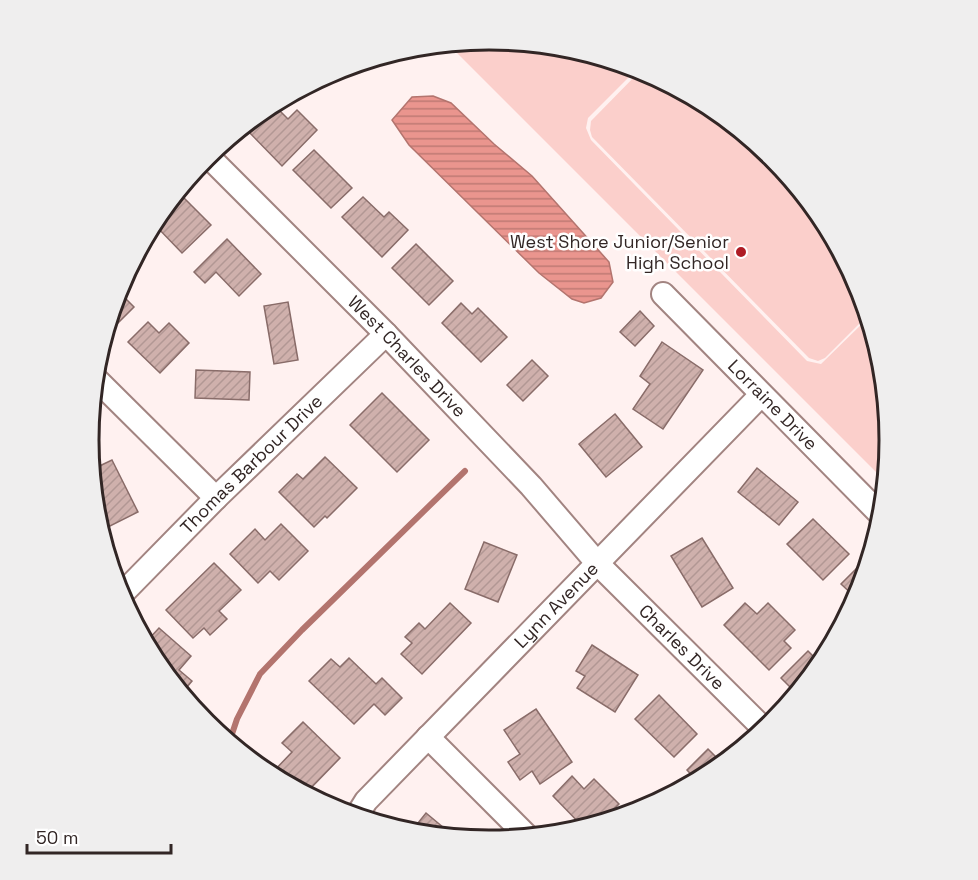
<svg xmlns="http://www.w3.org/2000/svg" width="978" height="880" viewBox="0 0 978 880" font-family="'Space Grotesk',sans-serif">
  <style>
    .grass { fill: #fbcfcb }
    .water { fill: url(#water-rules); stroke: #b3746e; stroke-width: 1.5 }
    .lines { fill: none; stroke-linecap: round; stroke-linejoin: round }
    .stream { stroke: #b3746e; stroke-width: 6 }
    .building { fill: url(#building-hatch); stroke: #896c69; stroke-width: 1.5 }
    .minor-casing { stroke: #a28481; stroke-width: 26 }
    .minor { stroke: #fff; stroke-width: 22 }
    .poi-dot { fill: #af1c24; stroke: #fff; stroke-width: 2 }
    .labels { text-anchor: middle; stroke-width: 5; stroke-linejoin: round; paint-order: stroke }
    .poi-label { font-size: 18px; fill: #322625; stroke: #fff; text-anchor: end }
    .street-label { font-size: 18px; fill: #322625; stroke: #fff }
    .rim { fill: none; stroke: #322625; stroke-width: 3 }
  </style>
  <defs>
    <pattern id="water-rules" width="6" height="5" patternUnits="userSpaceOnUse" patternTransform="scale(1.5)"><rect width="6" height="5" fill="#ea958e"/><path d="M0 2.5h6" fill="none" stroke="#be7974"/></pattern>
    <pattern id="building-hatch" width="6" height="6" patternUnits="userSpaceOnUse" patternTransform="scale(1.5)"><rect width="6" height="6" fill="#cfb0ac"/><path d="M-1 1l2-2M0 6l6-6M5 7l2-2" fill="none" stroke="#b29794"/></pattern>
  </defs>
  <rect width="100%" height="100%" fill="#fff1f0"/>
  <g class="grass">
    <polygon points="489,39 568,47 638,68 588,118 586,128 591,140 807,361 821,364 869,317 882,362 890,440 886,482 447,43"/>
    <polygon points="642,69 712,107 773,157 823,218 860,287 868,315 825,358 818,361 809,358 592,137 590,130 591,121"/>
  </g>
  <polygon class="water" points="433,96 451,103 494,144 532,176 609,262 613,282 601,298 584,303 572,299 539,273 409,145 392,120 412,97"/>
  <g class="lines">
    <polyline class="stream" points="229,743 237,719 260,674 302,630 465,471"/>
  </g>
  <g class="building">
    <polygon points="272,103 288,119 297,110 317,130 282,166 246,129"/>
    <polygon points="314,150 352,188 331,208 293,170"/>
    <polygon points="178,192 211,225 182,253 153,223 165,205"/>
    <polygon points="363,197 384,217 389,212 408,230 382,257 342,217"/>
    <polygon points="227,239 261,274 239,296 216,272 205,283 194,272"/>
    <polygon points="416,244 453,281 429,305 392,268"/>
    <polygon points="117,290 134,307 113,328 108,323"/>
    <polygon points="288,302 298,360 274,364 264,306"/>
    <polygon points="461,303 472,314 478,308 507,337 481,362 442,323"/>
    <polygon points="640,311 654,326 635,346 620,332"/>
    <polygon points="148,322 159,333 169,323 189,343 160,373 128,342"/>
    <polygon points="662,342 703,370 663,429 633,409 650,384 640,376"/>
    <polygon points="532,360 548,376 523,401 507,385"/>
    <polygon points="196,370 250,372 249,400 195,398"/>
    <polygon points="382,393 429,440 397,472 350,425"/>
    <polygon points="615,414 642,447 606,477 579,444"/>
    <polygon points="88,436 95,442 89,448 88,440"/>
    <polygon points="325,457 357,488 327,518 325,516 314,527 279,492 297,474 303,479"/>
    <polygon points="112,460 138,512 106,528 94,504 91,470"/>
    <polygon points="757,468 798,502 779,525 738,492"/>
    <polygon points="813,519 849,554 823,580 787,544"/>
    <polygon points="281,524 308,551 279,580 270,571 258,583 230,554 255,529 265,540"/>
    <polygon points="702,538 733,588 702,607 671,556"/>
    <polygon points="484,542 517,555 498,602 465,589"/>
    <polygon points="214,563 241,590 219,611 227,619 210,635 204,628 193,638 166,610"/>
    <polygon points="861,564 867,569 857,599 841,584"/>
    <polygon points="450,603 471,623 422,674 401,654 412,643 405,637 419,623 425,629"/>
    <polygon points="745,603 757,614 768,603 795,630 784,641 791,648 769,670 724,625"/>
    <polygon points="159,628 191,656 179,670 192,681 181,694 155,662 145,643"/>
    <polygon points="592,645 638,675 615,712 577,688 585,676 576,671"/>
    <polygon points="808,651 821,664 797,694 781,678"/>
    <polygon points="349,658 376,684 382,678 402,698 385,715 374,704 354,724 309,681 331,659 340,667"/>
    <polygon points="659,695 697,734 674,757 635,719"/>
    <polygon points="536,709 572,762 540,784 532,771 520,780 508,762 520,754 504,730"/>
    <polygon points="303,722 340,758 305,794 283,782 273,772 292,752 282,743"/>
    <polygon points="708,749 723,764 697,781 687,770"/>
    <polygon points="572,776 584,789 594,779 619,804 600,823 584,828 553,796"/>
    <polygon points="426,813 456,838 410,833"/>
  </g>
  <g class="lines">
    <g class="minor-casing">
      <g id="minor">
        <path id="s1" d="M207,155l179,179 145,152 67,78 167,166"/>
        <path id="s2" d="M663,294l219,222"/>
        <polyline points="94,377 216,498"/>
        <path id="s3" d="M120,596l96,-98 170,-164"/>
        <polyline points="428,737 528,837"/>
        <path id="s4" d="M356,817l10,-16 395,-406"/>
      </g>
    </g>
    <use href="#minor" class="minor"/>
  </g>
  <circle class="poi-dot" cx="741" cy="252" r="6"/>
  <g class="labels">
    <g class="poi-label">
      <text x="729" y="248">West Shore Junior/Senior<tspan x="729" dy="21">High School</tspan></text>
    </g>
    <g class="street-label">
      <text dy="6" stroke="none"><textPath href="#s1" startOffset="284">West Charles Drive</textPath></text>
      <text dy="6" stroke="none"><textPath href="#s2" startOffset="156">Lorraine Drive</textPath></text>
      <text dy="6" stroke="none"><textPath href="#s3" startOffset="186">Thomas Barbour Drive</textPath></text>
      <text dy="6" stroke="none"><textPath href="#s4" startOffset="292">Lynn Avenue</textPath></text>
      <text dy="6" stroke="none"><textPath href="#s1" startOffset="684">Charles Drive</textPath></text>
    </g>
  </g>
  <path d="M0 0H978V880H0ZM99 440a390 390 0 1 1 780 0a390 390 0 1 1-780 0Z" fill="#efeeee" fill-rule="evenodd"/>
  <path class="rim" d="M99 440a390 390 0 1 1 780 0a390 390 0 1 1-780 0Z"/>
  <path d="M27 844v9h144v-9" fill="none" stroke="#322625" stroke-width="3"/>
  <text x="36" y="844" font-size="18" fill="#322625" stroke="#ffffff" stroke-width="4.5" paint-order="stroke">50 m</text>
</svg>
